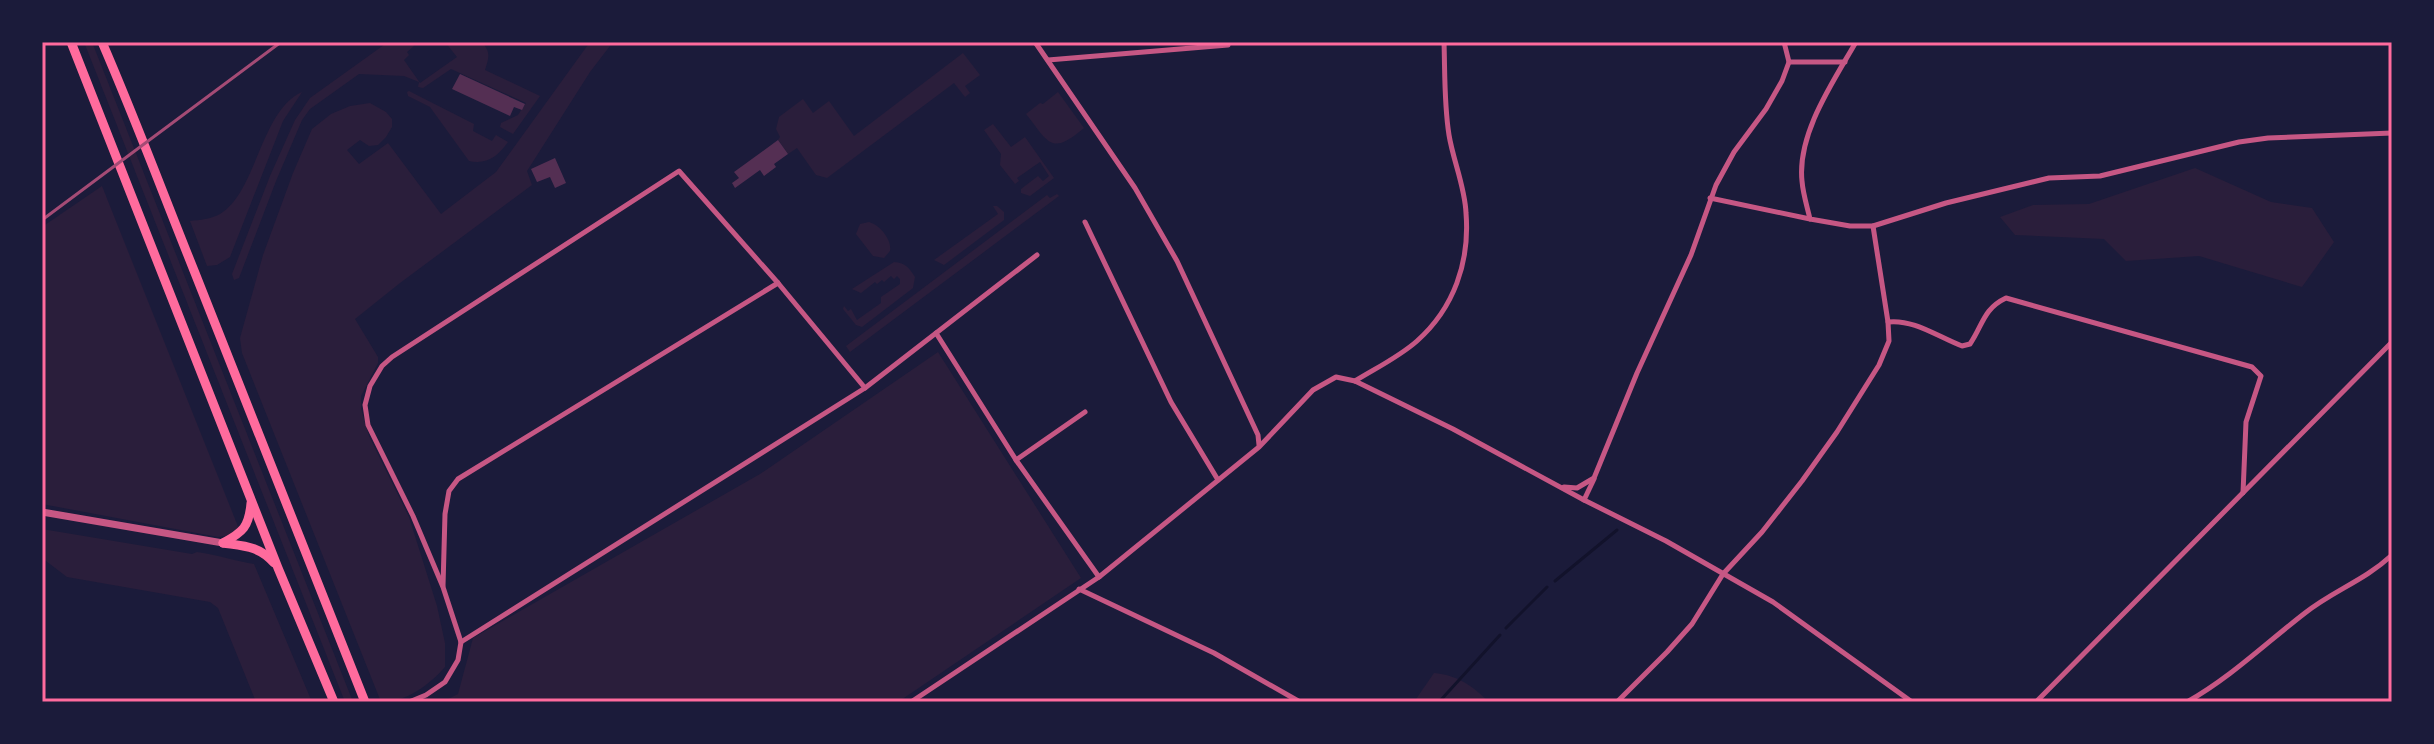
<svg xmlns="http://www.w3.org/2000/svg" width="2434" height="744" viewBox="0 0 2434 744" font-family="'IBM Plex Sans',sans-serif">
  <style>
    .green { fill: #2a1e3b }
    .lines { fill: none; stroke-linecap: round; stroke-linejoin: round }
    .stream { stroke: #12122b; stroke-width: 3 }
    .building { fill: #542f53 }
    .minor { stroke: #c65784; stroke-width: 5 }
    .tertiary { stroke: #c65784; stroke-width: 7 }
    .trunk { stroke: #ff6b9d; stroke-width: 9 }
    .rail { stroke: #a44b75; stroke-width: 3 }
    .neatline { fill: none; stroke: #ff6b9d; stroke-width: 3 }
  </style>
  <rect width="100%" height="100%" fill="#1b1b3a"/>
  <g class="green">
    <polygon points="84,42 92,42 353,702 345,702"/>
    <path d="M388,42h24l2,4 -7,6 2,3 -5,5 16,23 37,-26 -12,-15h37c9,11 7,15 3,28l55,26 -27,38 -13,-7 1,-4 17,-8 8,-12 -75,-34 -28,19 -5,-1 1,-5 -15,-6 -45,-2 -49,35 -8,11 -26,61 -37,97 -5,2 -2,-6 38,-98 25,-56 15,-22z"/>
    <path d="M590,42h23l-23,30 -63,99 5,14 -132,98 -45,36 23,38v6l-17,33v13l8,27 40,81 28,89 8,37v24c-16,18 -38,35 -64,35l-139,-349 -2,-15 23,-83 30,-82 19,-44 19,-15 19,-8 20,-3 16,9 6,7v8l-6,10 -8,8 -9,1 -9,-6 -13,10 12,14 29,-21 53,71 55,-42z"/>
    <polygon points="963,53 980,75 965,86 970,93 965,97 954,83 827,178 816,175 797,148 788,154 778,140 780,137 776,129 779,117 803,99 813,113 829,101 854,136"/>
    <path d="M409,91l65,33 -1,7 19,10 4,-6 12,7c-10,14 -21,23 -39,19l-39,-54 -22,-11 -1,-4z"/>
    <path d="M302,92l-19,29 -53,136 -13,8 -10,1 -17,-45c10,-1 21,-2 30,-7 37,-22 40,-103 82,-122z"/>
    <path d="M1058,92l26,36c-33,28 -35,15 -58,-14l14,-11 3,1z"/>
    <polygon points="993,124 1011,147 1025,137 1054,178 1030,196 1021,193 1021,189 1038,176 1043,181 1049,176 1040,162 1017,178 1019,181 1015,184 1000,165 1001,154 984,130"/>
    <polygon points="2195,168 2271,202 2312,208 2334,242 2302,287 2199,256 2126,261 2104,239 2015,235 2000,217 2033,205 2089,204"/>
    <polygon points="102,186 239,529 231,535 218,537 42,504 42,227"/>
    <polygon points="1057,194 1059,196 850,352 846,346 1047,195 1050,198"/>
    <polygon points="993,206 997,206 1004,212 1004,220 944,265 934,260 998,214"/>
    <path d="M869,222c11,3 23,18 21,29l-6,7 -11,-2 -17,-22 4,-10z"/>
    <path d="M894,262c12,1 15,6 21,15l-2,11 -51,39 -6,-2 -13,-16 1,-3 4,5 3,-2 6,11 24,-17v-6l19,-13v-5l-3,-3 -3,3 -3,-3 -7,6 -2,-2 -5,4 -2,-2 -14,11 -9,-4z"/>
    <polygon points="938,352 1081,578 898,702 442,702 458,694 473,638 760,474"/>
    <path d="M42,529l150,25 5,-2c21,3 38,9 57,12l58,138h-56l-38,-94 -8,-6 -143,-25 -25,-19z"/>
    <path d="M1434,673c24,2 38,13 55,29h-75z"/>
  </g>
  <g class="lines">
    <g class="stream">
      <polyline points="1555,581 1617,530"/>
      <polyline points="1506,628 1547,587"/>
      <polyline points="1439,702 1500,635"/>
    </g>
  </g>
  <g class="building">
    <polygon points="460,74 525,104 522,110 514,107 510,116 452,89"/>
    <polygon points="778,140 788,154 774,164 776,167 764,176 760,170 735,188 732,183 739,178 734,172"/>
    <polygon points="555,158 566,183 555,188 550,177 537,182 531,169"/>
  </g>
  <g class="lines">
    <g class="minor">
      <polyline points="1035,42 1135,188 1177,261 1258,435 1259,445"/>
      <path d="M1856,42c-23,40 -59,92 -54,139 1,13 5,25 8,38l40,7h23l73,-23 103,-25 51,-2 139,-34 29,-4 124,-5"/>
      <polyline points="1048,60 1228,45"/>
      <polyline points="1789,62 1845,62"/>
      <polyline points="1710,198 1810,219"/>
      <polyline points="1085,222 1171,402 1218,480"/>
      <path d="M1888,322c26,-3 50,15 74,24l8,-2c13,-19 13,-35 36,-46l246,69 9,9 -15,46 -3,71"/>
      <polyline points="936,333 1016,460 1099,577"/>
      <path d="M1355,381c21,-13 44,-24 62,-40 37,-33 53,-79 49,-128 -1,-26 -13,-53 -17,-78 -5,-31 -4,-63 -5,-93"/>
      <polyline points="1016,460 1085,412"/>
      <polyline points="1564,487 1577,488 1594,478 1637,373 1691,255 1716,185 1734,152 1766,109 1782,81 1789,62 1784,42"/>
      <polyline points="1584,500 1594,479"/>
      <polyline points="443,586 445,514 449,491 458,479 778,283"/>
      <polyline points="1079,589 1214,653 1300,702"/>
      <polyline points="461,642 865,388 1037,255"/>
      <polyline points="409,702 426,695 445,682 458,660 461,642 443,587 413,516 368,425 365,405 370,386 382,366 392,357 679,171 778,283 865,388"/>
      <polyline points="911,702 1099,577 1259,447 1313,390 1336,377 1355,381 1453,429 1584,500 1666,541 1773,602 1912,702"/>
      <polyline points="1617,702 1667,652 1692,624 1723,574 1762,532 1802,481 1837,432 1879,365 1889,341 1888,322 1873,226"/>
      <polyline points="2036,702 2392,342"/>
      <path d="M2187,702c43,-24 79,-59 118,-89 29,-23 59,-32 87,-58"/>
    </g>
    <polyline class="tertiary" points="42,512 223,543"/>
    <g class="trunk">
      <polyline points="71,42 278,568 334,702"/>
      <path d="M102,42c33,76 62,154 93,231 57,143 114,286 170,429"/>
      <path d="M223,543c20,3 37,3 51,20"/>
      <path d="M223,543c20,-11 26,-16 28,-40"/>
    </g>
    <polyline class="rail" points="42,220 281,42"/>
  </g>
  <rect width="2434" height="744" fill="none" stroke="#1b1b3a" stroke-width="88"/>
  <rect x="44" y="44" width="2346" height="656" class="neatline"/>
</svg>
